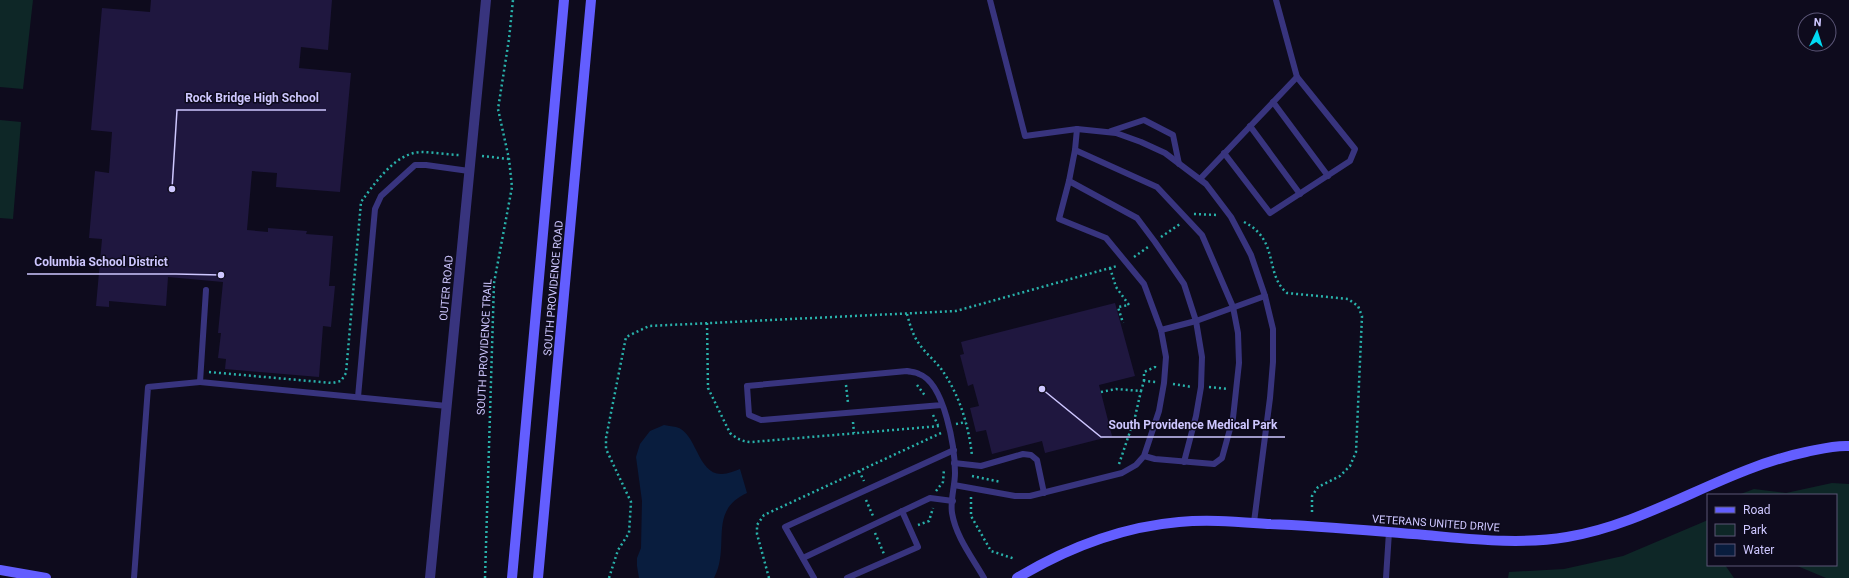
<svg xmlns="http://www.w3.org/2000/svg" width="1849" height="578" viewBox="0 0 1849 578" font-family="Roboto,sans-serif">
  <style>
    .green { fill: #0e2727 }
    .water { fill: #091d3e }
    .building { fill: #1f173f }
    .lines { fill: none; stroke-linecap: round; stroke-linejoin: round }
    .path { stroke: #29b1aa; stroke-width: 2.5; stroke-dasharray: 2 3; stroke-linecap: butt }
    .lane { stroke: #38347e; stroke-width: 6 }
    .street { stroke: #38347e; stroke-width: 10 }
    .secondary { stroke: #635eff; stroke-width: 10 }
    .labels { text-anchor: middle; stroke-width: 3; stroke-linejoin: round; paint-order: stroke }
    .street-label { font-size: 11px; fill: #cec7ff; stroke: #0e0b1d }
    .leader { fill: none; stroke: #cec7ff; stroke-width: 1.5 }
    .callout-dot { fill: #cec7ff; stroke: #0e0b1d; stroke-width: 1.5 }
    .callout-label { font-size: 12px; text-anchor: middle; font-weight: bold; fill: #cec7ff; stroke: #0e0b1d; stroke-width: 3; stroke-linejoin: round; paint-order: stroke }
  </style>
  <rect width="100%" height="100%" fill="#0e0b1d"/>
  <g class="green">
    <polygon points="0,0 33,0 23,89 0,87"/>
    <polygon points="0,120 21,122 13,219 0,218"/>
    <polygon points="1832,483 1849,484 1849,578 1826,578 1795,565 1836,565 1836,495 1738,495 1754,489 1786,493"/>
    <polygon points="1708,520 1708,565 1725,565 1734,578 1508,578 1509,572 1564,569 1623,556"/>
  </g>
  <path class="water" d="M664,425c3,1 8,1 12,2 21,5 21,48 46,47 6,0 12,-3 18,-5l7,24c-40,18 -16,53 -33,85h-75l-2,-12v-8l4,-10 1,-47 -6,-44 4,-13 10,-13z"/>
  <g class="building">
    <polygon points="151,0 332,0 328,50 301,47 299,68 351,73 340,192 276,187 277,173 252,171 247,230 268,232 268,228 307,231 306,234 333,236 329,286 335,286 331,327 323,326 319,377 225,369 226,359 218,358 221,333 218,333 223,282 168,277 166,306 109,301 109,307 96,306 102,239 89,238 95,171 109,173 112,132 91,130 102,8 150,12"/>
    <polygon points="1115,303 1135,376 1099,385 1112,436 1045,453 1042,441 992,454 986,430 976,432 970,408 979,406 973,384 968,386 960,355 964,354 961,342"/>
  </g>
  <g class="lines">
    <g class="path">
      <polyline points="482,156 509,159"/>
      <polyline points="1194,214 1218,215"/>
      <path d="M1244,222c36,18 20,52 43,71l61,6 10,7 4,10 -6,136 -6,14 -10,10 -22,11 -6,9v19"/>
      <polyline points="1161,237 1180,224"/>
      <polyline points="1134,257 1148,247"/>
      <polyline points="1110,268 1116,287 1129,305 1118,307 1123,323"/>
      <path d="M907,314c3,11 6,22 13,31 7,10 17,17 24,28 16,24 25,54 28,83"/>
      <path d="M707,323l1,65 22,45c7,6 13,9 22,9l188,-16"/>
      <path d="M209,372l123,11 9,-2 5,-8 15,-171c14,-19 34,-49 60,-50 13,0 27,3 40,3"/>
      <polyline points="1144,381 1144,372 1155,367 1155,365"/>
      <polyline points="1173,384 1192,387"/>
      <polyline points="846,385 848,403"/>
      <polyline points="917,385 926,397"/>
      <polyline points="1209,387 1228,389"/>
      <polyline points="1101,392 1116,389 1141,391 1144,381 1156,382"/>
      <polyline points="933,415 938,425"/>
      <polyline points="853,422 854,433"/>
      <polyline points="956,424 966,422"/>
      <polyline points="1119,464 1135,417 1141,391"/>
      <polyline points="859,471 864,481"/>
      <polyline points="972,476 1001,482"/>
      <polyline points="936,491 943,482 944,469"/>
      <polyline points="971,497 971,516 991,551 1015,559"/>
      <polyline points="866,500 873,516"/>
      <polyline points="918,525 929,521 933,508"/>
      <polyline points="875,533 884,554"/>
      <polyline points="485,578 494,283 512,187 509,159 498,109 509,39 513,0"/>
      <polyline points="609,578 618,550 629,533 631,502 606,449 606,438 626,337 649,326 956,311 1117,266"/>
      <polyline points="769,578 757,534 757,525 764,515 941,433"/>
    </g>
    <g class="lane">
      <polyline points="990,0 1025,136 1077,129 1116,133 1141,142 1165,153 1206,184 1231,217 1251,255 1265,296 1273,329 1273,362 1270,398 1254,522"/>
      <polyline points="1276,0 1297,77"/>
      <polyline points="1273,102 1328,176"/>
      <polyline points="1250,126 1300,194"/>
      <polyline points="1111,131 1144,120 1173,135 1179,164"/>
      <polyline points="1075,150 1077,129"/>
      <path d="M1200,179c32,-34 65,-68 97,-102l58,72 -5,12 -80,52 -46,-60"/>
      <polyline points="1069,181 1137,218 1155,242 1184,284 1196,321 1202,357 1201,387 1196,416 1184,462"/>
      <polyline points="206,290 200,382 447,406"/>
      <polyline points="1161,330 1196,321 1265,296"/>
      <polyline points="358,397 375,209 381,196 415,165 426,165 469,171"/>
      <path d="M942,405l-181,15 -12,-5 -2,-29 160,-15c4,1 9,1 12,3 26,9 36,75 36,99 0,13 -5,27 -3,40 4,24 20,44 32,65"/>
      <polyline points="954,463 981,466 1023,454 1031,455 1037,460 1044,493"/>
      <polyline points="954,485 1015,496 1030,496 1122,473 1136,465 1144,456 1155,459 1214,464 1222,458 1233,418 1239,363 1238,333 1233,307 1202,235 1157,187 1075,150 1069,181 1059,219 1106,238 1144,284 1161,330 1166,357 1164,383 1159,411 1144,456"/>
      <polyline points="803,558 930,498 953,501"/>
      <polyline points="134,578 148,387 200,382"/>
      <polyline points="814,578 785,527 954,450"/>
      <polyline points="847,578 918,547 902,511"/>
      <polyline points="1386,578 1389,532"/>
    </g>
    <polyline class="street" points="430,578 486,0"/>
    <g class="secondary">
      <polyline points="0,570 46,578"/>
      <polyline points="512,578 564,0"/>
      <polyline points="538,578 591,0"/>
      <path d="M1017,578c50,-30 104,-51 162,-56 30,-3 61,0 91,2 51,2 103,7 155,11 46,4 95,10 142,2 84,-14 156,-68 239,-85 15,-3 29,-7 43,-6"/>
    </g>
  </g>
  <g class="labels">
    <g class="street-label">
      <text transform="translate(446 288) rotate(-85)" y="4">OUTER ROAD</text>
      <text transform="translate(553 288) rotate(-85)" y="4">SOUTH PROVIDENCE ROAD</text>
      <text transform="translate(484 347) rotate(-87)" y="4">SOUTH PROVIDENCE TRAIL</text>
      <text transform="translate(1436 523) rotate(4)" y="4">VETERANS UNITED DRIVE</text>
    </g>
  </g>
  <path class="leader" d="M172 189L177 110H326M221 275L176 274H27M1042 389L1101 437H1285"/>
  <g class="callout-dot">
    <circle cx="172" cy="189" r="4"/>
    <circle cx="221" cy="275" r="4"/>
    <circle cx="1042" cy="389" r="4"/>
  </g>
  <g class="callout-label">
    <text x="252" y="102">Rock Bridge High School</text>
    <text x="101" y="266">Columbia School District</text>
    <text x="1193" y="429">South Providence Medical Park</text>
  </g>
  <rect x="1707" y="494" width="130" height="72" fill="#0e0b1d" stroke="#5b5677"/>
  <rect x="1715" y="507" width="20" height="6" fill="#635eff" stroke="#5b5677"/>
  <text x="1743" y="514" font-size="12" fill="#cec7ff">Road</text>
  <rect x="1715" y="524" width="20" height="12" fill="#0e2727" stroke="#5b5677"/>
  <text x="1743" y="534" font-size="12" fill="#cec7ff">Park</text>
  <rect x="1715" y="544" width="20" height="12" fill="#091d3e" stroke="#5b5677"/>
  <text x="1743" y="554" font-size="12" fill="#cec7ff">Water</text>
  <g transform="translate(1817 32) rotate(4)"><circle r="19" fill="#0e0b1d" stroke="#5b5677"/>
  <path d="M0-3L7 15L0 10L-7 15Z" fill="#00d9f2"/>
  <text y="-6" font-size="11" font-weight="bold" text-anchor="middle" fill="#cec7ff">N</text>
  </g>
</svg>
